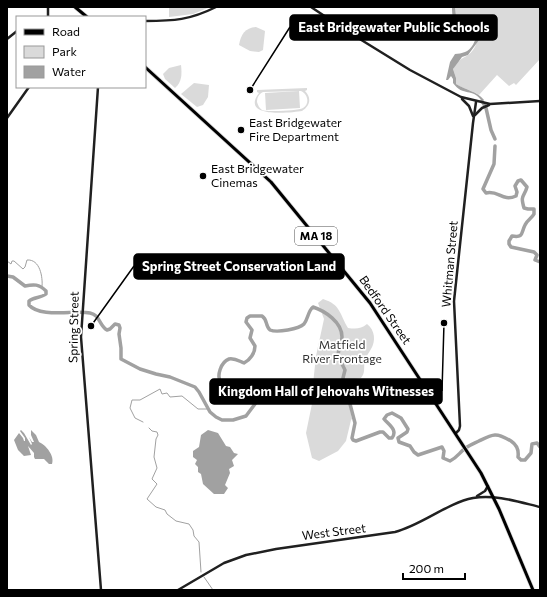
<svg xmlns="http://www.w3.org/2000/svg" width="547" height="597" viewBox="0 0 547 597" font-family="Commissioner,sans-serif">
  <style>
    .green { fill: #dadada; fill-rule: evenodd }
    .water { fill: #a1a1a1 }
    .lines { fill: none; stroke-linecap: round; stroke-linejoin: round }
    .stream { stroke: #a1a1a1; stroke-width: 1 }
    .river { stroke: #a1a1a1; stroke-width: 3.5 }
    .primary-casing { stroke: #dbdbdb; stroke-width: 4.5 }
    .secondary { stroke: #202020; stroke-width: 2.5 }
    .primary { stroke: #000; stroke-width: 3 }
    .poi-dot { fill: #000; stroke: #fff; stroke-width: 1.5 }
    .labels { text-anchor: middle; stroke-width: 3.5; stroke-linejoin: round; paint-order: stroke }
    .shield { fill: #fff; stroke: #4c4c4c; stroke-width: 1 }
    .shield-label { font-size: 11px; font-weight: bold; fill: #000 }
    .poi-label { font-size: 12px; fill: #000; stroke: #fff; text-anchor: start }
    .street-label { font-size: 12px; fill: #000; stroke: #fff }
    .park-label { font-size: 12px; fill: #313131; stroke: #fff }
    .leader { fill: none; stroke: #000; stroke-width: 1.5 }
    .callout-dot { fill: #000; stroke: #fff; stroke-width: 1.5 }
    .callout { fill: #000; stroke: #000; stroke-width: 1.5 }
    .callout-label { font-size: 13px; text-anchor: middle; font-weight: bold; fill: #fff }
  </style>
  <rect width="100%" height="100%" fill="#fff"/>
  <g class="green">
    <polygon points="169,7 210,7 193,14 169,17"/>
    <path d="M455,7h85v52l-24,26 -2,-2 -5,3 -12,-11 -18,20c-7,-5 -16,-6 -23,-11v-6l-3,-9c6,-13 14,-10 20,-19 4,-5 5,-13 7,-19l-6,-11 -12,3 -6,-7z"/>
    <path d="M256,27l9,4 -2,19 -4,2 -9,-1 -11,-6c2,-11 6,-17 17,-18z"/>
    <path d="M181,65c1,9 1,17 -6,23l-10,-9 -2,-5 6,-6z"/>
    <polygon points="194,83 209,85 208,97 203,105 197,107 181,94"/>
    <path d="M307,88v2l-2,1c7,7 5,15 -3,20 -12,2 -62,7 -43,-18l-2,-1v-2zM301,91c7,3 9,13 2,17 -5,3 -36,4 -41,2 -3,-2 -4,-5 -5,-8 0,-5 2,-8 6,-10z"/>
    <polygon points="299,91 300,108 266,110 265,93"/>
    <path d="M323,299c18,6 16,14 25,29 8,1 13,1 19,-4 8,6 9,17 4,25 -2,4 -5,7 -6,11 -2,8 1,12 -4,18l-24,4 1,4 9,8 5,25 -1,1 -5,21 -8,10 -19,10 -7,-3 -6,-25 8,-39 -1,-10 3,-28 8,-37 -6,-16z"/>
  </g>
  <g class="water">
    <path d="M452,7h3l1,9 6,7 8,-5 4,2 6,11 -1,9 -11,15 -6,2 -9,12 3,9v6c9,6 21,7 28,16h-3c-8,-12 -18,-3 -28,-17v-4l-2,-3 -3,4h-2l4,-18 5,-8c3,0 7,-1 10,-2 6,-2 12,-12 11,-19 0,-3 -3,-6 -5,-9l-3,-1 -6,4c-9,-5 -10,-10 -10,-20z"/>
    <path d="M21,430l3,3 7,12 1,-1 -3,-7 3,5h2l-3,-7v-5l5,5 3,7c7,3 16,14 13,22h-3l-5,-5h-9l-1,-2v-4l-6,-7 3,9 -7,1 -6,-6 -4,-10 5,-7 4,5 1,3h1v-3l-5,-7z"/>
    <polygon points="208,430 218,433 226,446 230,447 234,453 238,454 232,460 234,466 229,469 230,473 225,485 228,488 224,494 214,494 203,484 201,474 198,472 198,467 195,464 197,460 193,457 193,451 199,447 201,435"/>
  </g>
  <g class="lines">
    <g class="stream">
      <path d="M7,261l4,3 1,-3h2l9,8 2,-2 2,-7c13,-1 16,17 15,27"/>
      <polyline points="143,422 135,418 130,408 132,400 140,400 160,389 162,394 167,393 170,397 182,396 198,409 209,409"/>
      <polyline points="149,428 152,431 157,432 158,435 156,439 154,457 157,468 152,479 157,484 147,499 156,507 165,510 167,514 176,521 189,524 193,530 194,536 199,542 201,572"/>
      <polyline points="204,577 213,590"/>
    </g>
    <g class="river">
      <polyline points="482,101 486,108 491,130 495,139"/>
      <path d="M495,146l-1,18 -11,25 3,4c13,-3 16,9 30,3l1,-4 -2,-6 3,-5 3,-1 6,7c-3,11 -7,7 -3,21l4,1h6v5c-2,4 -7,6 -9,11 -4,8 -1,13 -13,11l-3,5v3l2,3 23,5 3,3 -2,5 5,2"/>
      <path d="M7,276l6,1 12,9c9,-2 14,-2 21,5v3c-5,4 -12,3 -17,7v4c11,13 46,5 61,8 10,2 9,12 17,17l3,-1 5,-5 4,1 1,3 -1,6 2,14v11l19,10 16,5 14,3 25,10 4,5 11,20 6,5 6,3h11l13,-4 15,-20 -1,-2c-9,-6 -31,-1 -39,-11 -5,-7 0,-21 8,-24 6,-1 10,2 15,4 6,-3 11,-10 11,-17l-5,-8 2,-8 -6,-8 1,-4 3,-2h12c6,4 3,10 8,14 7,3 29,-1 34,-6 4,-5 4,-13 9,-17 12,4 29,15 29,30 0,7 -4,12 -4,19l7,14 -2,8v9l7,11v6l5,19 -3,15 1,2 3,1 24,-9h3l6,6h3c6,-8 -3,-13 -8,-19l3,-4 5,-2 9,5 7,11 -1,3 -9,6 1,4 11,4 4,6 4,3 24,-8 2,4 -1,7 7,3c6,-3 8,-6 12,-10 5,-5 11,-7 17,-10 14,-7 17,-9 32,0 6,4 8,9 7,16l3,3h4l6,-7 1,-9 5,-1 3,4"/>
    </g>
    <g class="primary-casing">
      <g id="primary">
        <polyline points="75,7 87,17"/>
        <polyline points="145,67 271,182 370,303 481,473 499,509 533,590"/>
      </g>
    </g>
    <g class="secondary">
      <polyline points="311,7 350,33 410,70 461,97 490,104 540,101"/>
      <polyline points="48,17 48,7"/>
      <path d="M145,21c29,0 45,-1 71,-14"/>
      <polyline points="7,39 17,31"/>
      <polyline points="98,87 81,337 101,590"/>
      <polyline points="462,99 469,106 473,116"/>
      <polyline points="475,115 482,108 489,105"/>
      <polyline points="7,118 29,87"/>
      <polyline points="456,433 459,430 460,426 454,301 473,123 476,102"/>
      <polyline points="477,496 485,491 488,486"/>
      <path d="M178,590l46,-27 22,-8 30,-6 119,-17c27,-7 52,-29 78,-34 22,-4 46,4 67,9"/>
    </g>
    <use href="#primary" class="primary"/>
  </g>
  <g class="poi-dot">
    <circle cx="241" cy="130" r="4"/>
    <circle cx="203" cy="176" r="4"/>
  </g>
  <g class="labels">
    <rect class="shield" x="295" y="227" width="42" height="18" rx="3"/>
    <g class="shield-label">
      <text x="316" y="240">MA 18</text>
    </g>
    <g class="poi-label">
      <text x="249" y="127">East Bridgewater<tspan x="249" dy="14">Fire Department</tspan></text>
      <text x="211" y="173">East Bridgewater<tspan x="211" dy="14">Cinemas</tspan></text>
    </g>
    <g class="street-label">
      <text transform="translate(450 264) rotate(-85)" y="4">Whitman Street</text>
      <text transform="translate(385 310) rotate(55)" y="4">Bedford Street</text>
      <text transform="translate(74 327) rotate(-89)" y="4">Spring Street</text>
      <text transform="translate(334 532) rotate(-7)" y="4">West Street</text>
    </g>
    <g class="park-label">
      <text x="342" y="349">Matfield<tspan x="342" dy="14">River Frontage</tspan></text>
    </g>
  </g>
  <path class="leader" d="M250 90L290 27M91 326L134 266M444 323L442 391"/>
  <g class="callout-dot">
    <circle cx="250" cy="90" r="4"/>
    <circle cx="91" cy="326" r="4"/>
    <circle cx="444" cy="323" r="4"/>
  </g>
  <g class="callout">
    <rect x="290" y="15" width="207" height="25" rx="4"/>
    <rect x="134" y="254" width="210" height="25" rx="4"/>
    <rect x="210" y="379" width="232" height="25" rx="4"/>
  </g>
  <g class="callout-label">
    <text x="394" y="32">East Bridgewater Public Schools</text>
    <text x="239" y="271">Spring Street Conservation Land</text>
    <text x="326" y="396">Kingdom Hall of Jehovahs Witnesses</text>
  </g>
  <rect width="547" height="597" fill="none" stroke="#000000" stroke-width="16"/>
  <rect x="16" y="16" width="130" height="72" fill="#ffffff" stroke="#999999"/>
  <rect x="24" y="29" width="20" height="6" fill="#000000" stroke="#999999"/>
  <text x="52" y="36" font-size="12" fill="#000000">Road</text>
  <rect x="24" y="46" width="20" height="12" fill="#dadada" stroke="#999999"/>
  <text x="52" y="56" font-size="12" fill="#000000">Park</text>
  <rect x="24" y="66" width="20" height="12" fill="#a1a1a1" stroke="#999999"/>
  <text x="52" y="76" font-size="12" fill="#000000">Water</text>
  <path d="M403 573v6h62v-6" fill="none" stroke="#000000" stroke-width="2"/>
  <text x="409" y="573" font-size="12" fill="#000000" stroke="#ffffff" stroke-width="3" paint-order="stroke">200 m</text>
</svg>
